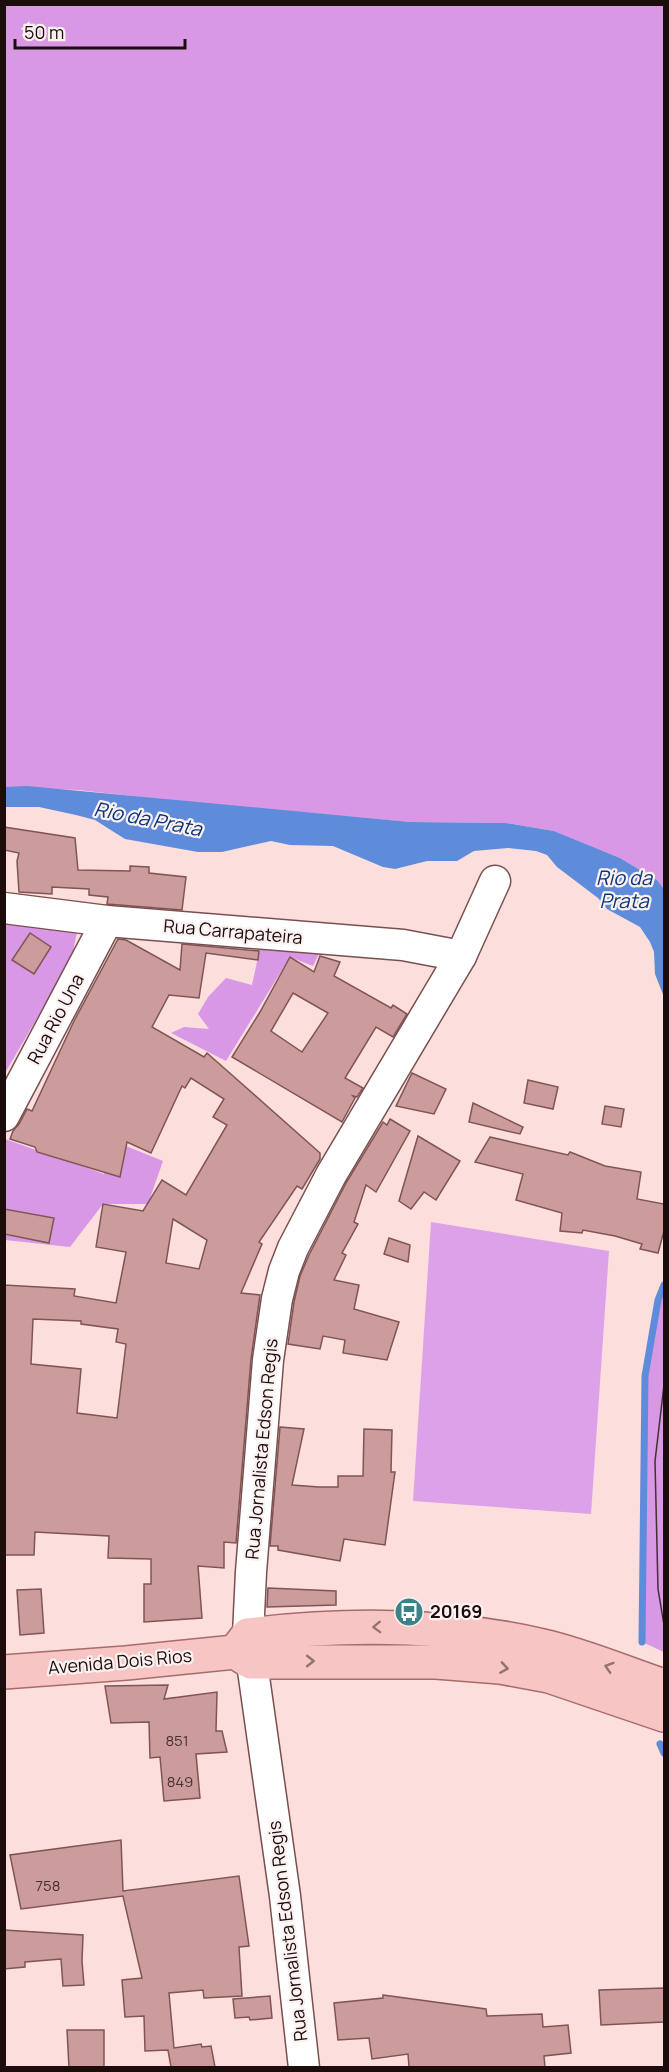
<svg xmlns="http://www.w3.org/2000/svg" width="669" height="2072" viewBox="0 0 669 2072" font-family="Manrope,sans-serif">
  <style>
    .green { fill: #dda1e9 }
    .forest { fill: #d998e6 }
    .water { fill: #5e8bda }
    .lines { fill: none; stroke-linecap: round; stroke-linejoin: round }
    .stream { stroke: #5e8bda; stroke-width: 7 }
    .building { fill: #cb9c9b; stroke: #7f5554; stroke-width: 1.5; fill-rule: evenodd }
    .minor-casing { stroke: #79504f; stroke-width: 33 }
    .major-casing { stroke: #a66c6a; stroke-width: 36 }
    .minor { stroke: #fff; stroke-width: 30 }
    .major { stroke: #f7c5c4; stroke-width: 33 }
    .tram { stroke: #43302f; stroke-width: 1.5 }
    .oneway { stroke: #947271 }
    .labels { text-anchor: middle; stroke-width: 4.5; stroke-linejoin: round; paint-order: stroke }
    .number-label { font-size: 15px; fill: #48302f }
    .street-label { font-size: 18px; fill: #1c0c0b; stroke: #fbf1f0 }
    .poi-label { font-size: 18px; font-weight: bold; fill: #1c0c0b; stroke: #fbf1f0; text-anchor: start }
    .water-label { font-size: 20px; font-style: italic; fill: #0d357a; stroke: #fbf1f0 }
  </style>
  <rect width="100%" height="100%" fill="#fcdedd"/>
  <polygon class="green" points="431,1222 609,1251 591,1514 413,1501"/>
  <g class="forest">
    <polygon points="4,5 664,5 664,889 657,880 620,858 554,831 506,823 410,822 187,802 78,790 5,787"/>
    <polygon points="5,913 78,928 71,960 5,1073"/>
    <polygon points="262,939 323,946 313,966 290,957 226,1061 171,1033 184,1027 209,1029 198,1014 208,997 226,978 252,985"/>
    <polygon points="5,1139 104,1174 114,1141 163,1161 148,1204 103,1204 70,1247 5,1240"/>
    <polygon points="664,1285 664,1652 642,1642 645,1376 658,1300"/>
  </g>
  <polygon class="water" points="27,786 410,822 506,823 554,831 620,858 657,880 664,889 664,997 655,974 654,952 650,942 640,927 607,909 598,898 557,867 547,855 536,851 508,848 474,851 457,861 427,861 395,869 383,867 333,846 290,845 271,841 222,852 198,852 125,839 95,820 76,815 39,807 5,807 5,787"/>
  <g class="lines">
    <g class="stream">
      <polyline points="642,1642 645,1376 658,1300 664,1285"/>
      <polyline points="660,1744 664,1753"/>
    </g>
  </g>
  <g class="building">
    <polygon points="4,827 75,838 78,870 130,871 130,866 149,867 149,873 186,877 182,910 107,904 108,897 89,895 89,889 52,887 52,894 19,892 17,861 19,853 4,850"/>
    <polygon points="30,933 51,947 34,974 12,960"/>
    <path d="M118,939l8,1 54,30 2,-26 77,7 -1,9 -52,-7 -7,45 -30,-3 -17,32 52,30 3,-4 113,100v6l-18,30 -5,-3 -38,56 3,2 -21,49 19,2 -9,64 -15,184 -12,-1v26l-26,-2 4,52 -58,4v-38h7v-25l-43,-1 1,-22 -74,-4 -1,23h-30v-270l71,4 -1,7 42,7 10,-51 -30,-5 7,-43 40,7 19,-31 24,15 41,-70 -14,-8 11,-18 -33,-21 -6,10 -3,-2 -31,67 -24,-11 -7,35 -83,-25 -2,-5 -25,-8 3,-8 6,-7 8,-15 5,2 42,-90zM173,1219l34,21 -8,29 -33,-6zM33,1319l48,2v3l37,5 -2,13 10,2 -9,74 -40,-5 4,-44 -50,-5z"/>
    <path d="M320,956l20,6 -6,14 57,32 2,-3 14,9 -14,23 -17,-10 -31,51 18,10 -6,9 -4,-1 2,2 -13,24 -110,-65 28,-45 30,-55 24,15zM293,993l35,20 -26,39 -31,-21z"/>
    <polygon points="412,1073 446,1089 434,1114 396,1106"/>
    <polygon points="528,1080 558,1087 553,1109 524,1103"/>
    <polygon points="473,1103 523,1127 520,1134 469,1122"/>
    <polygon points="605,1106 624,1109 621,1127 602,1124"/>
    <polygon points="390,1119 410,1131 376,1192 366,1185 354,1222 358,1224 342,1253 346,1255 334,1280 359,1285 354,1309 399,1322 387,1360 343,1353 345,1340 323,1336 320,1349 288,1344 294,1302 300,1276 309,1255 346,1183 383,1122 387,1125"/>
    <polygon points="418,1136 460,1161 436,1200 424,1192 411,1209 399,1201"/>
    <polygon points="490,1137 568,1155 570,1152 605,1166 641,1172 637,1199 664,1204 664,1231 658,1253 640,1249 642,1244 615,1236 583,1230 582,1233 560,1231 562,1213 516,1200 523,1174 475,1162"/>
    <polygon points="4,1209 54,1218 49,1243 4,1234"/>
    <polygon points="389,1238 410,1245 408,1262 384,1254"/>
    <polygon points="280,1427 304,1429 292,1485 319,1487 338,1487 338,1476 363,1476 364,1429 392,1430 391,1472 395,1472 385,1545 344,1539 340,1561 278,1550 278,1546 270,1546"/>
    <polygon points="268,1588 336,1591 336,1605 267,1607"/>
    <polygon points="41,1589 44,1633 20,1635 17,1590"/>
    <polygon points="168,1685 164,1699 217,1692 216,1731 222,1731 227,1752 196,1754 200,1798 164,1801 160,1757 150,1758 149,1722 111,1723 105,1686"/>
    <polygon points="121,1840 123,1891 239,1876 249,1946 239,1947 242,1996 204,1998 203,1990 169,1993 174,2048 201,2044 202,2047 211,2046 215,2067 171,2067 168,2050 145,2051 144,2016 125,2017 122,1980 142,1978 123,1896 21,1909 10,1855"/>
    <polygon points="4,1930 83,1935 82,1961 84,1985 63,1986 61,1959 25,1962 25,1967 4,1969"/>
    <polygon points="664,1988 664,2022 601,2025 599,1990"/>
    <polygon points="383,1995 486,2009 487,2016 542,2014 543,2027 568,2025 571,2053 544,2056 545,2067 409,2067 408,2054 372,2059 369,2038 338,2040 334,2003 383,1998"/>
    <polygon points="270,1996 272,2018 250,2020 249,2017 235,2018 233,1999"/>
    <polygon points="67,2030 104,2030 104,2067 69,2067"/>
  </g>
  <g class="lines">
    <g class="minor-casing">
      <g id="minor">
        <polyline points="4,908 107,921 403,945 461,956"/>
        <polyline points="4,1116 107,921"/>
        <polyline points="304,2068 285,1896 248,1635 251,1572 268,1360 277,1299 284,1271 293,1248 331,1175 461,956 495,881"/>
      </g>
    </g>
    <g class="major-casing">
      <g id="major">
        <path d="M235,1652l13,-17c99,-12 197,-12 295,11 40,9 82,27 121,40"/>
        <polyline points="4,1672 126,1663 235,1652 251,1662 436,1662 500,1667 549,1676 664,1715"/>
      </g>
    </g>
    <use href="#minor" class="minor"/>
    <use href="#major" class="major"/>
    <polyline class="tram" points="664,1385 655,1461 658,1589 664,1625"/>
  </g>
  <defs><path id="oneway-chevron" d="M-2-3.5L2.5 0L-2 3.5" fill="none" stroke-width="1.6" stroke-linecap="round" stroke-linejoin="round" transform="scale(1.5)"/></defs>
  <g class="oneway">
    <use href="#oneway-chevron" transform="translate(377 1627) rotate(178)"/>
    <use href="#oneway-chevron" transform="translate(310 1661)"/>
    <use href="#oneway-chevron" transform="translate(609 1667) rotate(-162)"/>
    <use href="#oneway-chevron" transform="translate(504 1668) rotate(9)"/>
  </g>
  <defs>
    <g id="bus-disc" transform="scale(1.5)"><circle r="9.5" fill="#3b8388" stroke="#fbf1f0"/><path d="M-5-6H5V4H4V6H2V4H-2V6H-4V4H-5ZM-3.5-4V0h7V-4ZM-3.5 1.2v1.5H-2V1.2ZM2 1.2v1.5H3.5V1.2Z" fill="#fff"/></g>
  </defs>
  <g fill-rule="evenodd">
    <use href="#bus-disc" x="409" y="1612"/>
  </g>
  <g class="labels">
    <g class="number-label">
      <text x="177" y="1746">851</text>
      <text x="180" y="1787">849</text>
      <text x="48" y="1891">758</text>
    </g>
    <g class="street-label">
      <text transform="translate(233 932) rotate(5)" y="6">Rua Carrapateira</text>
      <text transform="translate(56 1019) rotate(-62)" y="6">Rua Rio Una</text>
      <text transform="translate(262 1449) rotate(-85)" y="6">Rua Jornalista Edson Regis</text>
      <text transform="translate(120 1662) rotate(-5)" y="6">Avenida Dois Rios</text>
      <text transform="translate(288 1931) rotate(-97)" y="6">Rua Jornalista Edson Regis</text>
    </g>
    <g class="poi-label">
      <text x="430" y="1618">20169</text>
    </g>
    <g class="water-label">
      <text transform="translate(148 819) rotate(11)" y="7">Rio da Prata</text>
      <text x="624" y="885">Rio da<tspan x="624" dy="23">Prata</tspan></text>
    </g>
  </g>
  <rect width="669" height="2072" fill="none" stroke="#1c0c0b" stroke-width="12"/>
  <path d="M15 39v9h170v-9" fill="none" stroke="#1c0c0b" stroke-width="3"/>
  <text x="24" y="39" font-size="18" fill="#1c0c0b" stroke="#fbf1f0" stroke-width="4.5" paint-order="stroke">50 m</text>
</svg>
